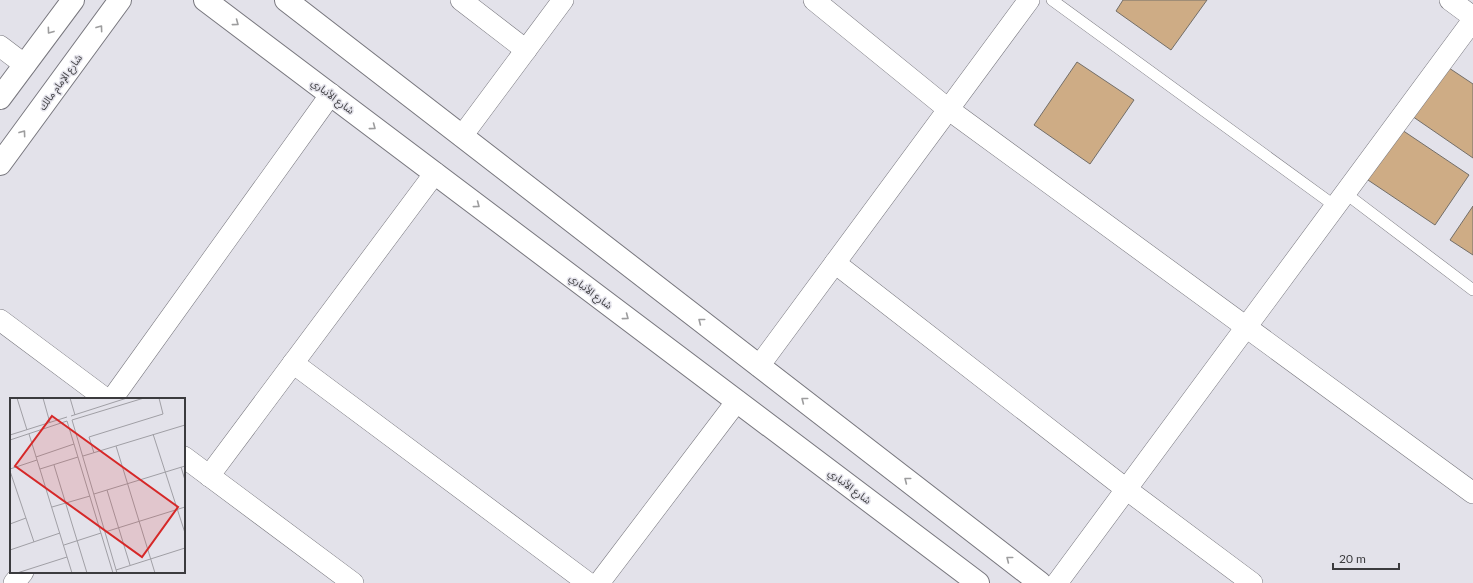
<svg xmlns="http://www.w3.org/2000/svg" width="1473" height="583" viewBox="0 0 1473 583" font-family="Lato,'Noto Sans Arabic',sans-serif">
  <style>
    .building { fill: #ceac85; stroke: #736e68 }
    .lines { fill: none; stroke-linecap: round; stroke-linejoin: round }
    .service-casing { stroke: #78777e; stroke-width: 12 }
    .minor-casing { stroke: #78777e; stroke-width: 22 }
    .tertiary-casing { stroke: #78777e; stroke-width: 24 }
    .service { stroke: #fff; stroke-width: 11 }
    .minor { stroke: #fff; stroke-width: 21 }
    .tertiary { stroke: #fff; stroke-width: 22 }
    .oneway { stroke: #9d9d9e }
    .labels { text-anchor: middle; stroke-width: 3; stroke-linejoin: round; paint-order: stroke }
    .street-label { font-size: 10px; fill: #3b3b3e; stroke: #e3e2ea }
    .inset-road { fill: none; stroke: #a09fa5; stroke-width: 1 }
    .view { fill: #d62828; fill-opacity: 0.15; stroke: #d62828; stroke-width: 2 }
    .inset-edge { fill: none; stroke: #3b3b3e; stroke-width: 2 }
  </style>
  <rect width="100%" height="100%" fill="#e3e2ea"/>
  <g class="building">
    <polygon points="1123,0 1207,0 1171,50 1116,11"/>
    <polygon points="1077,62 1134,100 1090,164 1034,125"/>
    <polygon points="1443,64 1473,84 1473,158 1409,114"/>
    <polygon points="1399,128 1469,175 1435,225 1365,178"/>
    <polygon points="1473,206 1473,255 1450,240"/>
  </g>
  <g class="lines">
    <g class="service-casing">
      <g id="service">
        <polyline points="1052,0 1335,206"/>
        <polyline points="1345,193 1473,290"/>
      </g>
    </g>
    <g class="minor-casing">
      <g id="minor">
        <polyline points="461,0 526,50"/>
        <polyline points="814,0 948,109 1473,493"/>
        <polyline points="1450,0 1473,17"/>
        <polyline points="0,46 25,65"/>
        <polyline points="462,136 563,0"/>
        <polyline points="835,263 1126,489 1252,583"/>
        <polyline points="0,320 106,399"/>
        <polyline points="293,363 588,583"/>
        <polyline points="759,366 1029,0"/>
        <polyline points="112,399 331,94"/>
        <polyline points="184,457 353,583"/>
        <polyline points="209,476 435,173"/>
        <polyline points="14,583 23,572"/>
        <polyline points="599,583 737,401"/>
        <polyline points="1057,583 1473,20"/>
      </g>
    </g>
    <g class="tertiary-casing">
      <g id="tertiary">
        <polyline points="205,0 978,583"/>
        <polyline points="286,0 1040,583"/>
        <polyline points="0,98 73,0"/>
        <polyline points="0,164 120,0"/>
      </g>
    </g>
    <use href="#service" class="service"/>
    <use href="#minor" class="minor"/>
    <use href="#tertiary" class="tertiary"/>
  </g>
  <defs><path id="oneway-chevron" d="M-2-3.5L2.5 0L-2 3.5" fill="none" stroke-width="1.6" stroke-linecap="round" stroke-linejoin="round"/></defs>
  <g class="oneway">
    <use href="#oneway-chevron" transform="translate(236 23) rotate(37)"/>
    <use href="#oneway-chevron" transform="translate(100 28) rotate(-54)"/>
    <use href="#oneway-chevron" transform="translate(50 31) rotate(126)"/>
    <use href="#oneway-chevron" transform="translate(373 127) rotate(37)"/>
    <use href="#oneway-chevron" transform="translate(23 133) rotate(-54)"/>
    <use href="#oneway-chevron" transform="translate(477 205) rotate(37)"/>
    <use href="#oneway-chevron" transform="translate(626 317) rotate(37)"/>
    <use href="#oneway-chevron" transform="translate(701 321) rotate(-142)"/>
    <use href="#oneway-chevron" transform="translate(804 400) rotate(-142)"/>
    <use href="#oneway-chevron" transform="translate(907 480) rotate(-142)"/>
    <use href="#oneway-chevron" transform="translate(1009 559) rotate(-142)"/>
  </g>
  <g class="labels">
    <g class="street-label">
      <text transform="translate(60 82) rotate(-54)" y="4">شارع الإمام مالك</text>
      <text transform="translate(333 96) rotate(37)" y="4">شارع الأنباري</text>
      <text transform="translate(591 291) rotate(37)" y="4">شارع الأنباري</text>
      <text transform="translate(850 486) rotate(37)" y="4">شارع الأنباري</text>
    </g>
  </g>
  <g transform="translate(10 398)">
    <rect width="175" height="175" fill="#e3e2ea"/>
    <path class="inset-road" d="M7,0l10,32M33,0l7,25M60,0l5,17M61,18l56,-18M19,36l43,139M143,36l32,99M0,37l57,-18M0,42l57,-19 46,152M106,48l39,127M84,55l-5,-16 74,-23 -4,-16M73,58l102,-31M26,59l38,-13M44,67l33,108M171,69l4,13M0,71l27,-9M30,71l38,-12M0,73l24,71M97,92l23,75M84,96l91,-28M42,109l38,-11M0,126l16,-6M95,134l80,-25M54,147l37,-12M0,152l50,-17M106,172l69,-22M7,175l50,-16M107,175l-45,-153 72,-22"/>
    <path class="view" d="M42,18l126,91 -36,50 -127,-91z"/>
    <rect width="175" height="175" class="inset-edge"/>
  </g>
  <path d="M1333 563v6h66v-6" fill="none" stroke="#3b3b3e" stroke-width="2"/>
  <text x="1339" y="563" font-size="12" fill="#3b3b3e" stroke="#e3e2ea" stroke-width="3" paint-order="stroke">20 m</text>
</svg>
